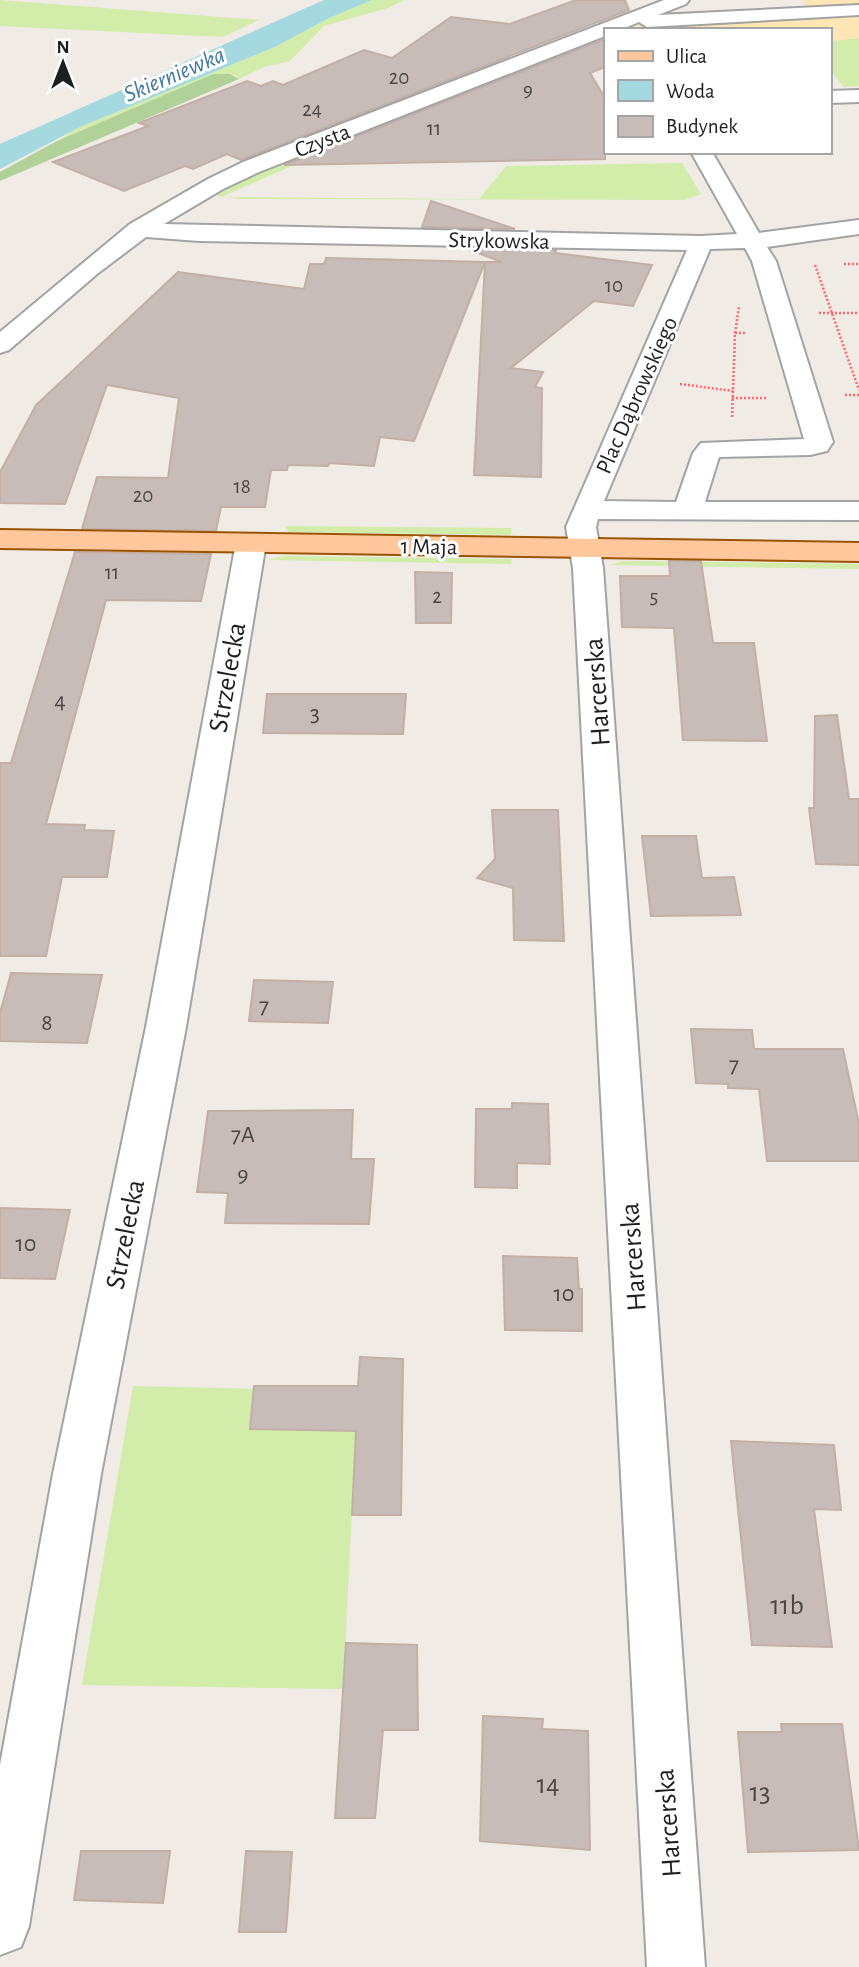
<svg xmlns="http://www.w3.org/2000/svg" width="859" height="1967" viewBox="0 0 859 1967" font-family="'Alegreya Sans',sans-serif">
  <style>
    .grass { fill: #d2eca9 }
    .forest { fill: #b0d198 }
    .sand { fill: #ffe6b4 }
    .water { fill: #a3d9df }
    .building { fill: #c8bcb8; stroke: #c2afa6; stroke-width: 2 }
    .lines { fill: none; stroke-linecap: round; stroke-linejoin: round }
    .minor-casing { stroke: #a3a3a3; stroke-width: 4 }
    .major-casing { stroke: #9a5400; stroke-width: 4 }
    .path { stroke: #ff676a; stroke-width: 2.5; stroke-dasharray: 2 2; stroke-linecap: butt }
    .minor { fill: #fff; fill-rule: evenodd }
    .major { fill: #ffc79b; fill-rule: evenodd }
    .labels { text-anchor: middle; stroke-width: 6; stroke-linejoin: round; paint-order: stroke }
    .far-number-label { font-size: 21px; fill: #494645 }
    .far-street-label { font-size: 23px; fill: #1f1f1f; stroke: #fff }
    .far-water-label { font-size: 24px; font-style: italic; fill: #3f789b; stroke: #fff }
    .number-label { font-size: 24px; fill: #494645 }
    .street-label { font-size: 28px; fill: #1f1f1f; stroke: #fff }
    .near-number-label { font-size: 28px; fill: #494645 }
  </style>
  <rect width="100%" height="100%" fill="#f0ebe5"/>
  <g class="grass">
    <polygon points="0,0 259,20 223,37 0,26"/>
    <polygon points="372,0 404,0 388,8 324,26 290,61 264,67 239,79 235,75 213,74 55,142 80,127 275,47 327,19"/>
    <polygon points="859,38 859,86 844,87 829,69 829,41"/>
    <polygon points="293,159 301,162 221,197 479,199 506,166 682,163 701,194 684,200 240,199 210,195"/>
    <polygon points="285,526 511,528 511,535 289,532"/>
    <polygon points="283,556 512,559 511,564 269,560"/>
    <polygon points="623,561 859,564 859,569 610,565"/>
    <polygon points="133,1386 358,1391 343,1689 82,1685"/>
  </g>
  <polygon class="forest" points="213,74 230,74 239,79 0,181 0,172 55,142"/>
  <polygon class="sand" points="802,0 859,0 859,38 829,41 829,30 661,30 648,27 658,26 645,24 645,27 635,27 634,23 658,14 811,10"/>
  <polygon class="water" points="324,0 372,0 327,19 275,47 80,127 0,169 0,144"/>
  <g class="building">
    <polygon points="576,0 625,0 629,10 241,160 227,154 193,169 185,166 124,191 53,162 148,126 139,123 247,81 261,86 273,81 283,85 364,50 392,58 451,17 510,24"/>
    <polygon points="605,39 605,67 590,73 605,98 605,159 284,165"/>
    <polygon points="431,201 515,229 422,227"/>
    <polygon points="467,249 556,250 555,253 652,265 633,306 594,301 511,368 543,372 535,387 542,388 541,477 474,475 485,262 502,262"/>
    <polygon points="326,258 485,262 414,441 380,437 374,466 329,463 328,466 288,465 287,470 271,470 265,507 221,507 216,531 82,529 97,477 168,478 179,398 107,385 65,504 0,503 0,472 36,405 178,272 304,289 310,264 324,264"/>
    <polygon points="75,552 211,554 201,601 106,600 46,824 85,825 84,830 114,831 107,877 62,877 46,956 0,956 0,763 11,763"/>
    <polygon points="669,561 701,561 713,643 754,643 767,741 683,740 674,628 622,627 620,576 670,576"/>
    <polygon points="415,572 452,573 451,623 416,623"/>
    <polygon points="267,694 406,694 403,734 263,733"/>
    <polygon points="837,715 849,799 859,799 859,865 816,864 809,808 814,808 815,716"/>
    <polygon points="492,810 558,810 564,941 514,940 513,888 477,878 495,859"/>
    <polygon points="642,836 696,836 702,878 734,877 741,915 651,916"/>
    <polygon points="11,973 102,975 87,1043 0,1041 0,1013"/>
    <polygon points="254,980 333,982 328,1023 249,1021"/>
    <polygon points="691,1029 752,1030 754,1049 843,1049 859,1124 859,1161 767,1161 759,1089 728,1088 728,1084 696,1083"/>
    <polygon points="512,1103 548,1104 550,1164 517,1163 517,1188 475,1187 476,1109 512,1109"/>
    <polygon points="353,1110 351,1159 374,1159 369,1224 225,1223 228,1193 197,1192 208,1111"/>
    <polygon points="0,1208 70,1210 55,1279 0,1278"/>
    <polygon points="503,1256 577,1258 579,1289 582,1289 582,1331 505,1330"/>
    <polygon points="360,1357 403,1359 401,1515 352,1515 356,1431 250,1429 254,1386 358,1386"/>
    <polygon points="731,1441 834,1445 841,1510 814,1509 832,1647 752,1645"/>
    <polygon points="346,1643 417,1645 418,1730 383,1730 375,1818 335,1818"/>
    <polygon points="483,1716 543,1719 542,1729 588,1731 590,1850 480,1841"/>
    <polygon points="781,1724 842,1724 859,1850 748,1852 738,1732 782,1732"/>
    <polygon points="81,1851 170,1851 163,1903 74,1900"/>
    <polygon points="246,1851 292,1852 286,1932 239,1932"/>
  </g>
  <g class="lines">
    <g class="minor-casing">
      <g id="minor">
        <path d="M664,0h25l-3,4 -28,11 201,-10v10l-212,12 -8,-5 -19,8h-15v6l-346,136 -36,17 -59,35 537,12 36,-2 -46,-82h21l47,81 100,-13v14l-92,13 9,14 57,181 -6,9 -17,4 -91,2 -14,45h154v18l-261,-1 -2,8 7,41 102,1399h-58l-74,-1399 -7,-41 121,-277 -488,-9 -53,-4 -49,37 -88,76 -9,3v-21l130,-108 78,-45 35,-17zM745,248l7,13 52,178 -103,4 -8,10 -17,49 -72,-1 106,-252z"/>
        <polygon points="859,90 859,102 829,103 829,91"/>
        <polygon points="251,534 261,537 266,543 186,1027 101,1474 29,1926 21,1947 0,1955 0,1765 53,1474 146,1027 236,543 241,537"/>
      </g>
    </g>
    <g class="major-casing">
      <polygon id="major" points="0,530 859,543 859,561 0,548"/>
    </g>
    <g class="path">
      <polyline points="844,264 859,264"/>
      <polyline points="815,265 859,390"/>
      <polyline points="819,313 859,313"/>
      <polyline points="735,333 739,307"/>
      <polyline points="680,384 733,391"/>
      <polyline points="845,395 859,395"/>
      <polyline points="732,398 766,398"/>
      <polyline points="732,417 735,333 747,333"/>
    </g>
    <use href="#minor" class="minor"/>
    <use href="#major" class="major"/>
  </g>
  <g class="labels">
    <g class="far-number-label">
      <text x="399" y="84">20</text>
      <text x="528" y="96">9</text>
      <text x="312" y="116">24</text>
      <text x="434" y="135">11</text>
      <text x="614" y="292">10</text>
      <text x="242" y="493">18</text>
      <text x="143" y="502">20</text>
      <text x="112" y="579">11</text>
      <text x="437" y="603">2</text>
      <text x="654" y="603">5</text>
    </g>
    <g class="far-street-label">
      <text transform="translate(322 140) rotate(-21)" y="8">Czysta</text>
      <text transform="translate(499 240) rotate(1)" y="8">Strykowska</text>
      <text transform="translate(636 395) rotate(-66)" y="8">Plac Dąbrowskiego</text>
      <text transform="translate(429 546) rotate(1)" y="8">1 Maja</text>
    </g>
    <g class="far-water-label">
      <text transform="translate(174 74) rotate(-23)" y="8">Skierniewka</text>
    </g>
    <g class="number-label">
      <text x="60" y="708">4</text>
      <text x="315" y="721">3</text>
      <text x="264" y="1013">7</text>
      <text x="47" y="1030">8</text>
      <text x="734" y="1072">7</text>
      <text x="243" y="1142">7A</text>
      <text x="243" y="1182">9</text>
      <text x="26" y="1251">10</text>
      <text x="564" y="1301">10</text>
    </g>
    <g class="street-label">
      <text transform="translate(226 677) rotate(-80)" y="10">Strzelecka</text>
      <text transform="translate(596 692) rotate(-94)" y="10">Harcerska</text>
      <text transform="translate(124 1234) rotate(-79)" y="10">Strzelecka</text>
      <text transform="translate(632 1257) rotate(-94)" y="10">Harcerska</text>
      <text transform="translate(667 1823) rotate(-94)" y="10">Harcerska</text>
    </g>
    <g class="near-number-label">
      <text x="787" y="1614">11b</text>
      <text x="548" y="1793">14</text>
      <text x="760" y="1801">13</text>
    </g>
  </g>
  <rect x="604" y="28" width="228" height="126" fill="#ffffff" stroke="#a5a5a5" stroke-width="2"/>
  <rect x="618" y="51" width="35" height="10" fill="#ffc79b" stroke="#a5a5a5" stroke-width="2"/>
  <text x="666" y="63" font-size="21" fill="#1f1f1f">Ulica</text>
  <rect x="618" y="80" width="35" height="21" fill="#a3d9df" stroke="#a5a5a5" stroke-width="2"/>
  <text x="666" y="98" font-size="21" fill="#1f1f1f">Woda</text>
  <rect x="618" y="116" width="35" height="21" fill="#c8bcb8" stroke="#a5a5a5" stroke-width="2"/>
  <text x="666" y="133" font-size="21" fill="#1f1f1f">Budynek</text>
  <g transform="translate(63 63)" stroke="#ffffff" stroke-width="5" paint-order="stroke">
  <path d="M0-5L12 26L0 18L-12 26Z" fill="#1f1f1f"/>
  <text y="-10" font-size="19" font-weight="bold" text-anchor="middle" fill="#1f1f1f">N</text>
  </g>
</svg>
